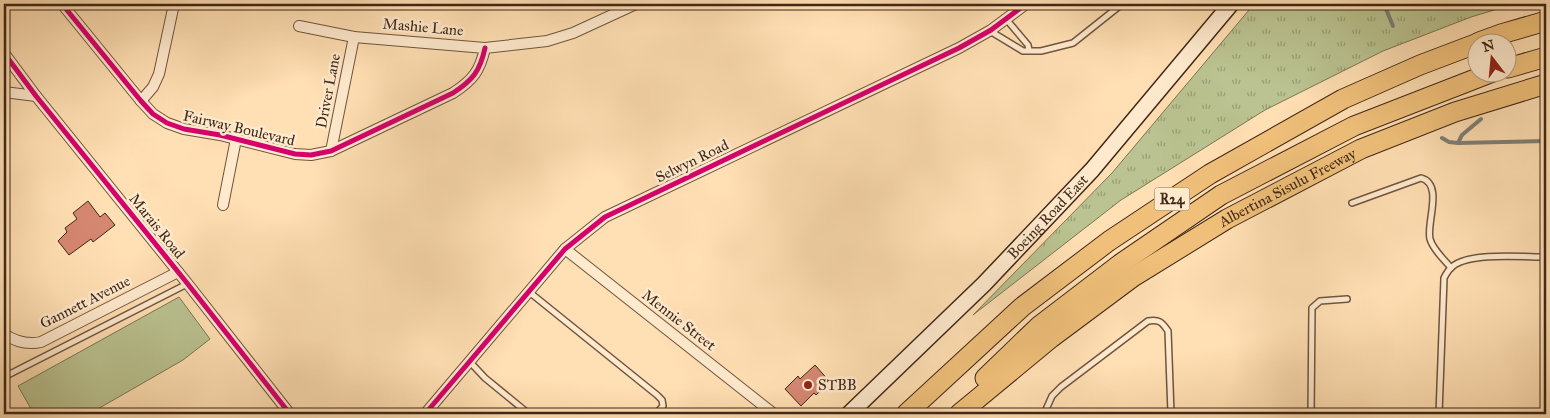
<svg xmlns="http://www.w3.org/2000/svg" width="1550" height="418" viewBox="0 0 1550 418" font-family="'IM FELL Great Primer',serif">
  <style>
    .grass { fill: url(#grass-tufts); stroke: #7d7554 }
    .green { fill: #bac391; stroke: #7d7554 }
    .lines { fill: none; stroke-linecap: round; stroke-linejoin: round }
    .stream { stroke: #7d7f77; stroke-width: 4 }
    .building { fill: #d58772; stroke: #402717 }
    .lane-casing { stroke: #70553e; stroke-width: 8 }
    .street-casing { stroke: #70553e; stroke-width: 12 }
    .secondary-casing { stroke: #402717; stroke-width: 18 }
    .highway-casing { stroke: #402717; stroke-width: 21 }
    .lane { stroke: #ffeace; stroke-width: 5 }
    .street { stroke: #ffeace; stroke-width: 10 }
    .secondary { stroke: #ffeace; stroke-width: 15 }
    .highway { stroke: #f0c07a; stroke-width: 19 }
    .cycleway-casing { stroke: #ffeace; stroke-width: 8 }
    .cycleway { stroke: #d6006c; stroke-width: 5 }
    .poi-dot { fill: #8f2418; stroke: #ffeace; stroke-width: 2 }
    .labels { text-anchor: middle; stroke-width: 5; stroke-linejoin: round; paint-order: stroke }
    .shield { fill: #ffeace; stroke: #79624e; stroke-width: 1 }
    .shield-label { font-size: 14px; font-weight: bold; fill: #402717 }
    .street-label { font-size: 15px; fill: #402717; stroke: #ffeace }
    .poi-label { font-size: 15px; fill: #402717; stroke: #ffeace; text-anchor: start }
  </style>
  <defs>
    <pattern id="grass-tufts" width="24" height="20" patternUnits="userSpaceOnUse" patternTransform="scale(1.25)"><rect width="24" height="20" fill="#bac391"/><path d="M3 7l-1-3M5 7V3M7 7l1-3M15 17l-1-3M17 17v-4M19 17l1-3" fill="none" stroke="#999e75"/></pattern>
  </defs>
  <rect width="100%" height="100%" fill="#ffdfb3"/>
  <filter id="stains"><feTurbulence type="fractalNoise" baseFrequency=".004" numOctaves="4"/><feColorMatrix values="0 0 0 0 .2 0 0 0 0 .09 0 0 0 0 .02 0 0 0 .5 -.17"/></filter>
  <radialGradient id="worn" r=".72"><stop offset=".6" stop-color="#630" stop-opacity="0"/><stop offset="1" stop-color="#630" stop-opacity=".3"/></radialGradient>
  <polygon class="grass" points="1254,4 1514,4 1471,17 1383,51 1265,110 1121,200 973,315 1112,173"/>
  <polygon class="green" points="179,297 210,339 183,360 89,414 34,414 18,386"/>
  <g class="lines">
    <g class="stream">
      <polyline points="1384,4 1393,26"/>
      <polyline points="1442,138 1449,142 1458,143 1546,141"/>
      <polyline points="1458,143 1462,135 1481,119"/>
    </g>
  </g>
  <g class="building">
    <polygon points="88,201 100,217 105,213 115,225 93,242 91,239 69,255 58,241 67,232 65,228 77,219 73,213"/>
    <polygon points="815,365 830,382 816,395 814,393 801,406 785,389 798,376 800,379"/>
  </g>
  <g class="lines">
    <g class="lane-casing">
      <g id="lane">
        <polyline points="1006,19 1028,45 1029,50"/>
        <polyline points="990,31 1023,51 1041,51 1073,43 1122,4"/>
        <path d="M1352,203l69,-25c23,6 5,45 9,61 3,11 14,20 21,29"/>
        <polyline points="528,291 657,395 662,400 663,406 656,414"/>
        <polyline points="470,362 485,378 529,414"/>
        <polyline points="4,377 187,284"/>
        <path d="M1044,414l8,-18 9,-9 87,-66c11,-2 14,1 20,10l3,82"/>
        <polyline points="1311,414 1312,308 1320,301 1347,299"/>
        <path d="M1439,414l5,-136c2,-4 5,-9 9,-12 18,-14 70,-9 93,-9"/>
      </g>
    </g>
    <g class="street-casing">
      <g id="street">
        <path d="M62,4l79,97 12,13 14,9 17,6 36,6 75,19 16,1 20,-4 122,-58c20,-13 27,-22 32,-45"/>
        <polyline points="299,26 354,37 485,48 547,41 573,33 636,4"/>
        <polyline points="4,53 36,96 187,283 290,414"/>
        <polyline points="4,92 36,96"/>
        <polyline points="141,101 153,87 159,74 174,4"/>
        <polyline points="331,151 354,37"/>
        <polyline points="223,205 236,139"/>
        <polyline points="565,249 774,414"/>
        <path d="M4,334c12,8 23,11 37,8l137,-70"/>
        <polyline points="425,414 565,249 605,217 959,48 991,30 1026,4"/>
      </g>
    </g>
    <g class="secondary-casing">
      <g id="secondary">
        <path id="s1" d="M849,414l135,-130 108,-114 139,-166"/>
      </g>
    </g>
    <g class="highway-casing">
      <g id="highway">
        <polyline points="1479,42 1501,34 1546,21"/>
        <polyline points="1508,68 1546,57"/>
        <polyline points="985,378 1039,326 1120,264 1221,195 1354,126 1493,72"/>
        <polyline points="906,414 1022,307 1109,241 1210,174 1343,99 1420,65 1478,43"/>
        <path id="s2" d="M959,414l92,-76 82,-61 94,-58 134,-70 94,-37 91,-28"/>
      </g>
    </g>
    <use href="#lane" class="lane"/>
    <use href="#street" class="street"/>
    <use href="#secondary" class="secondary"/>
    <use href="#highway" class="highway"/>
    <g class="cycleway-casing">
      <g id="cycleway">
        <path d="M62,4l79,97 12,13 14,9 17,6 36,6 75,19 16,1 20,-4 122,-58c20,-13 27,-22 32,-45"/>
        <polyline points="4,53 36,96 187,283 290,414"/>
        <polyline points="425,414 565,249 605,217 959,48 991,30 1026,4"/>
      </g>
    </g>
    <use href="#cycleway" class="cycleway"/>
  </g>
  <circle class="poi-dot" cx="808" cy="385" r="5"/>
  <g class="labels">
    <rect class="shield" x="1154.5" y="187.5" width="35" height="23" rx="4"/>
    <g class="shield-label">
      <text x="1172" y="204">R24</text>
    </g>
    <g class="street-label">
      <text transform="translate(423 27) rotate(5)" y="5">Mashie Lane</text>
      <text transform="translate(328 91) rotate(-79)" y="5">Driver Lane</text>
      <text transform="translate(239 128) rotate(13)" y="5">Fairway Boulevard</text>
      <text transform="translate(692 161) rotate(-26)" y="5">Selwyn Road</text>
      <text dy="5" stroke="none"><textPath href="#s2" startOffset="400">Albertina Sisulu Freeway</textPath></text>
      <text dy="5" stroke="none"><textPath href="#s1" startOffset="280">Boeing Road East</textPath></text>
      <text transform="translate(157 226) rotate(51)" y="5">Marais Road</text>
      <text transform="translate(85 302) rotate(-27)" y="5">Gannett Avenue</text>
      <text transform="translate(679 320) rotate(38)" y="5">Mennie Street</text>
    </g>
    <g class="poi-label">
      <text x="818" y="390">STBB</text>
    </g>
  </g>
  <rect width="1550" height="418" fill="none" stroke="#ffdfb3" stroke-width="20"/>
  <rect x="5" y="5" width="1540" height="408" fill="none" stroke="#402717" stroke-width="2.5"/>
  <rect x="10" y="10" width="1530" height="398" fill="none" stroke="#402717"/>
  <g transform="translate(1492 58) rotate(344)"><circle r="24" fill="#ffeace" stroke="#b39c85"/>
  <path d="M0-4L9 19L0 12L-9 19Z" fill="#8f2418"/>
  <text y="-8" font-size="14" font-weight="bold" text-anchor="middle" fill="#402717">N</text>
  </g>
  <rect width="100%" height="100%" filter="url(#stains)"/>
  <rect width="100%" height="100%" fill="url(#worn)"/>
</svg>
